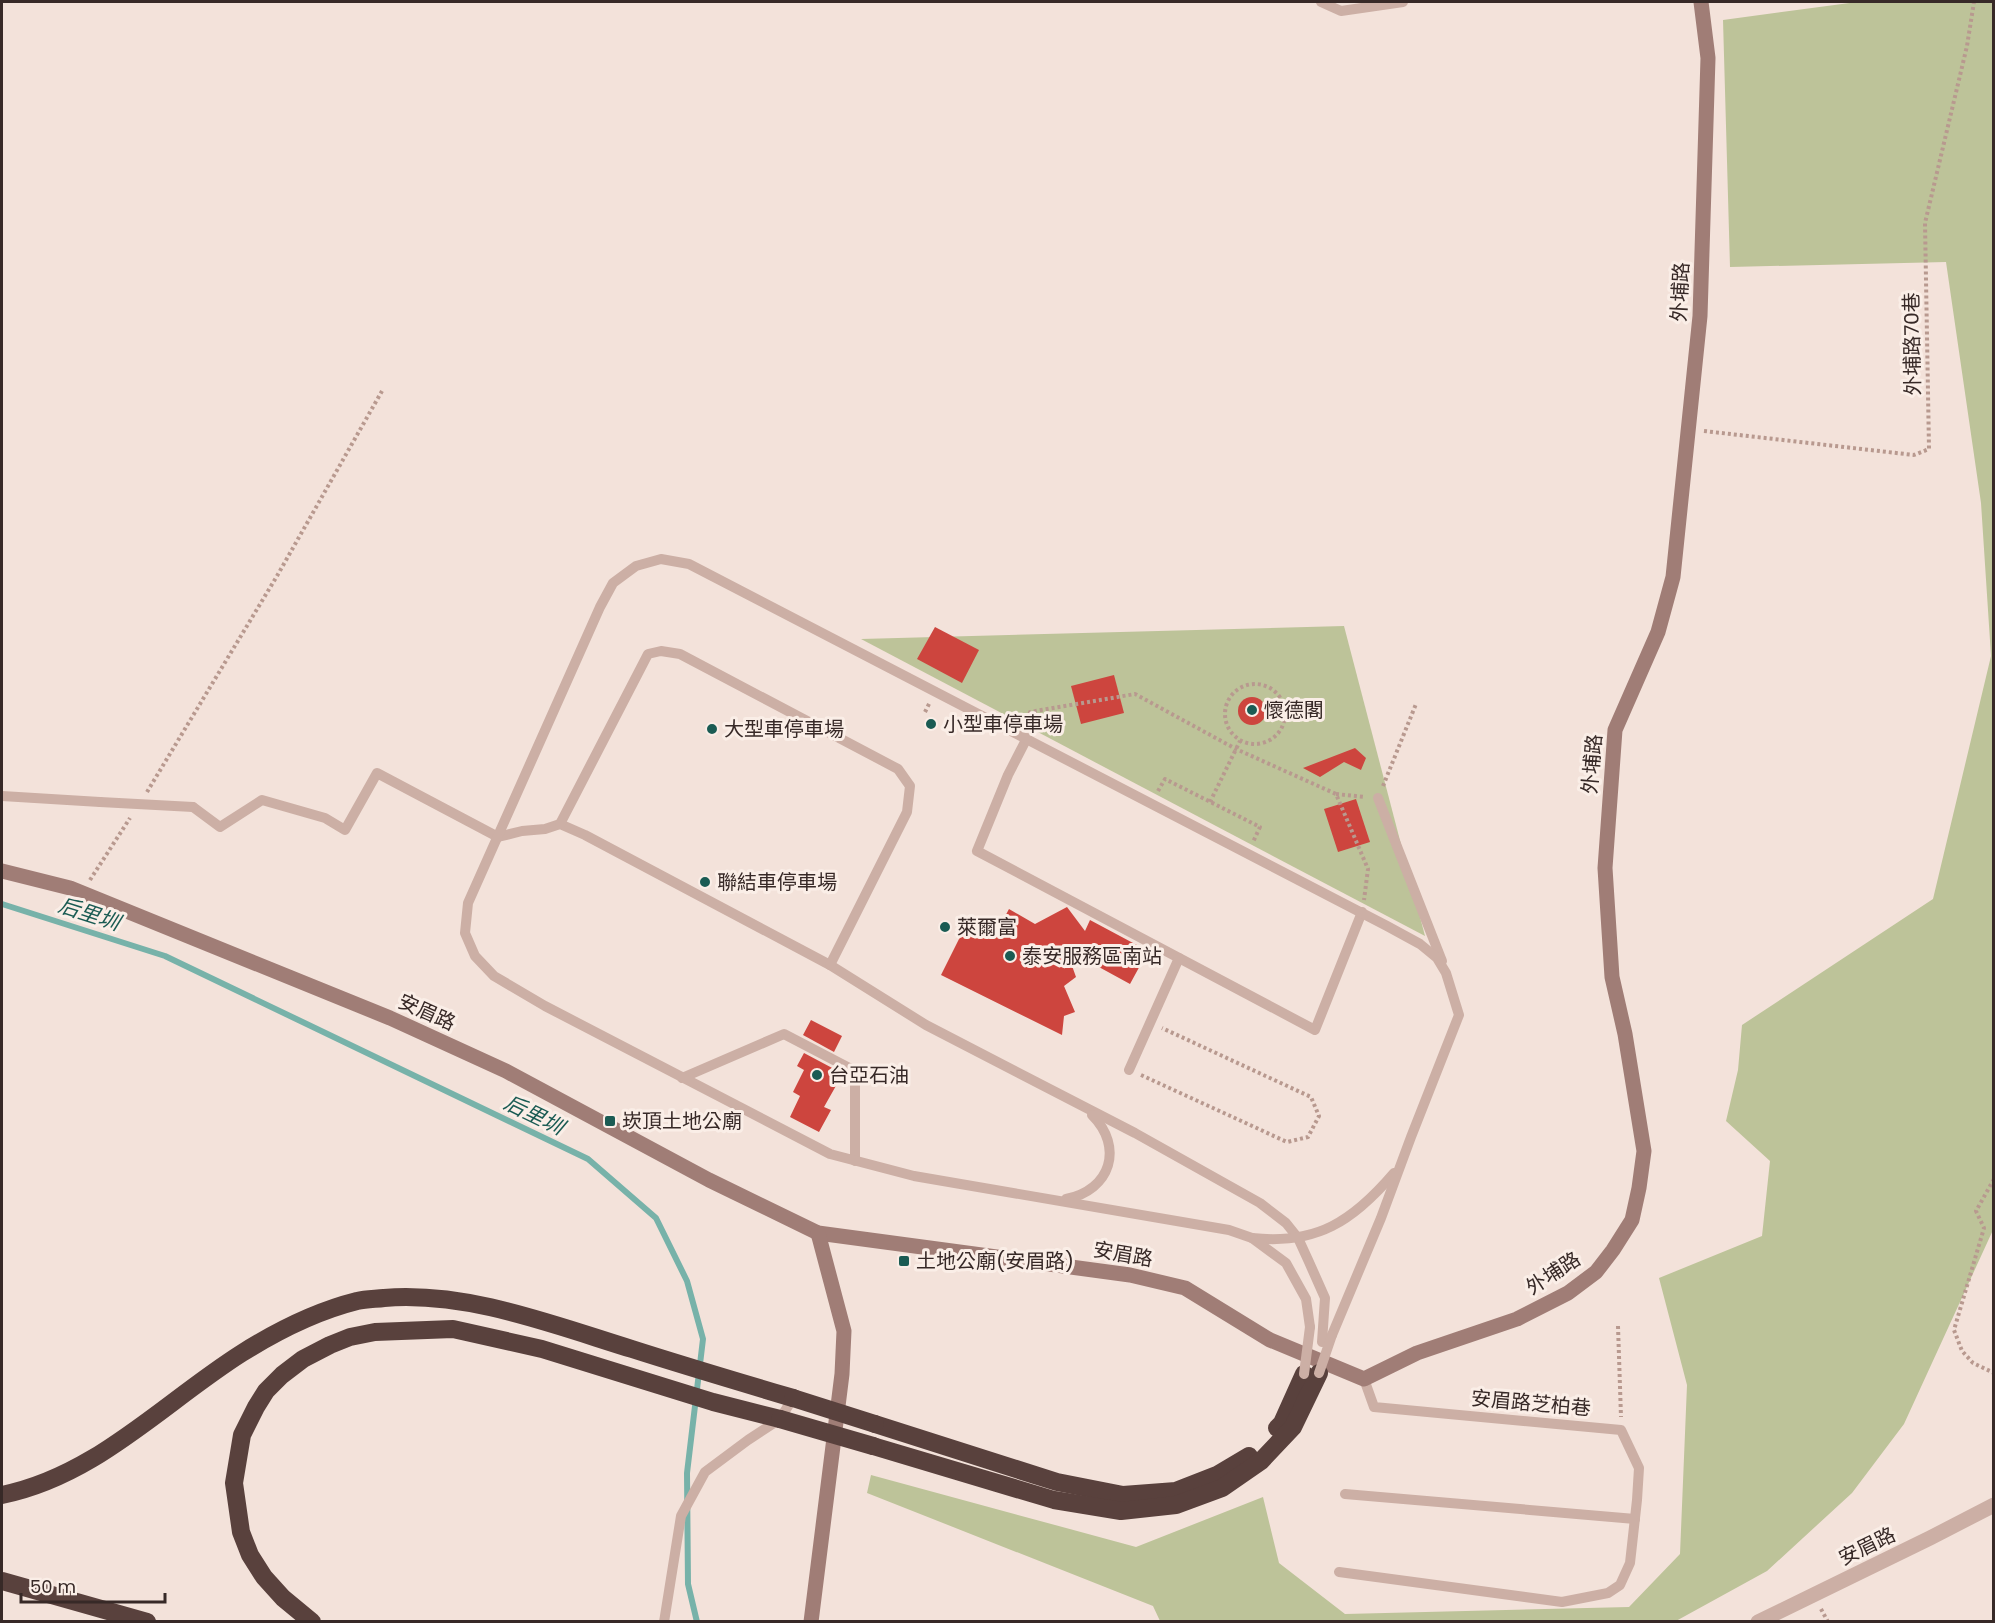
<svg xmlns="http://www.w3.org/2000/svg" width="1995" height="1623" viewBox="0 0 1995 1623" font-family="Poppins,'Noto Sans TC',sans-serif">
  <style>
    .green { fill: #bdc399 }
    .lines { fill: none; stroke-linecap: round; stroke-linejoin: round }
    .stream { stroke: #77b2a9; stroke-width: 6 }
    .building { fill: #cd453e }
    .path { stroke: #b8998f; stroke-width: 4; stroke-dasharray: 3 3; stroke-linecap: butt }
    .lane { stroke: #ccafa5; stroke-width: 10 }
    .street { stroke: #ccafa5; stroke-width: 15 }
    .secondary { stroke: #a07d76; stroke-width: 15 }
    .highway { stroke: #59413d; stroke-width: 18 }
    .lane-bridge { stroke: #ccafa5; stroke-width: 10 }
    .highway-bridge { stroke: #59413d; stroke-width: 18 }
    .poi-dot { fill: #1a5b53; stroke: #faeee7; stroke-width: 2 }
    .labels { text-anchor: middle; stroke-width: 6; stroke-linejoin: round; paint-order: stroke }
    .street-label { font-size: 20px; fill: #372927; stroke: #faeee7 }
    .poi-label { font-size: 20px; fill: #372927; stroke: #faeee7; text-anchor: start }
    .water-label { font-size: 21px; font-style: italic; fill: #1a5b53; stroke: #faeee7 }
  </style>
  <rect width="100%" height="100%" fill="#f3e2da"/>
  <g class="green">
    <polygon points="1857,2 1994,2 1993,1230 1904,1424 1852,1493 1767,1571 1676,1621 1160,1621 1153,1606 867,1493 871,1475 1136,1547 1263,1497 1279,1563 1345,1614 1629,1607 1680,1554 1687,1385 1659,1278 1762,1236 1770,1161 1726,1121 1738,1070 1742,1025 1933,899 1991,656 1981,503 1946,262 1730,267 1723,20"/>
    <polygon points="1344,626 1425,936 861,639"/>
  </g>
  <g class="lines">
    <polyline class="stream" points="2,904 165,956 588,1159 656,1218 687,1281 703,1339 687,1473 688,1584 697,1622"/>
  </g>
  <g class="building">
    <polygon points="935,627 979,650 962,683 917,659"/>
    <polygon points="1114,675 1124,713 1081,724 1071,686"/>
    <circle cx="1252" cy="711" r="14"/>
    <polygon points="1355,748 1366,758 1361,770 1344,762 1320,777 1303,768"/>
    <polygon points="1356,799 1370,842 1338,852 1324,809"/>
    <polygon points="1067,907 1085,931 1090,920 1148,951 1130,984 1066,949 1076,977 1064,986 1075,1012 1064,1016 1062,1035 941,975 960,937 996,933 1009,909 1035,924"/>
    <polygon points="811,1020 842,1036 834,1052 803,1035"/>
    <polygon points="804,1053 836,1070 830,1081 837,1084 824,1107 831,1110 819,1132 790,1117 800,1096 793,1092 804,1070 797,1066"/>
  </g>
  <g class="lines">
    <g class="path">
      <polyline points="1704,431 1914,455 1929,449 1925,223 1967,46 1974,2"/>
      <circle cx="1255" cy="714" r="30"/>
      <polyline points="925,712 930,702"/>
      <polyline points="1028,726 1030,712 1135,694 1236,749 1336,794 1368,869 1364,900"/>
      <polyline points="1383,786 1416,704"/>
      <polyline points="1158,791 1165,779 1260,827 1253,842"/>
      <polyline points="147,792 277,576 382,391"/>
      <polyline points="1336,794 1365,797"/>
      <polyline points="1210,802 1240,741"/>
      <polyline points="90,880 130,818"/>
      <polyline points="1141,1075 1287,1142 1308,1137 1319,1116 1311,1097 1162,1028"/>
      <polyline points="1994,1179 1976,1211 1984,1228 1954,1330 1962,1351 1973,1363 1994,1373"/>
      <polyline points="1618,1326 1621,1417"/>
      <polyline points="1821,1609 1828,1622"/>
    </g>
    <g class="lane">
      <polyline points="1321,2 1341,11 1403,2"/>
      <polyline points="1027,738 1008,775 977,851 1315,1030 1362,912"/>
      <polyline points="2,796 100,802"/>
      <polyline points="1378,798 1442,961"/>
      <polyline points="193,807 220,827 262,800 325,818 345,830 377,773 498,837 522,831 545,829 560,824 585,835 830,965 926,1025 1135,1133 1260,1203 1286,1223 1298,1238 1309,1262 1325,1298 1322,1342"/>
      <polyline points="560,824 648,654 661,651 680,654 898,769 910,786 907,812 830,965"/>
      <polyline points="1129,1070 1179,958"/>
      <polyline points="682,1078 784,1034 855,1071 855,1161"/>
      <path d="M1066,1199c45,-9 58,-52 26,-84"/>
      <path d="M1252,1238c65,7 101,-17 142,-65"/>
      <polyline points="1310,1327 1306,1299 1286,1263 1252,1238 1229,1230 914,1176 830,1154 545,1006 494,976 475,956 465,933 468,903 600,607 613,583 636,566 661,559 689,564 1387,926 1420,944 1437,958 1446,973 1459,1015 1411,1137 1381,1218 1332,1335"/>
      <polyline points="1345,1494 1635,1519"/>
      <polyline points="1339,1572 1562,1602 1608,1593 1620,1585 1630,1563 1637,1500 1639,1468 1621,1430 1374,1407 1364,1379"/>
      <polyline points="664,1622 681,1516 705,1472 748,1440 780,1419 793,1398"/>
    </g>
    <polyline class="street" points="1758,1622 1930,1538 1994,1505"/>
    <g class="secondary">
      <polyline points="2,871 70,888 390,1018 506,1071 709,1180 818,1233 1130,1275 1185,1288 1270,1340 1364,1379 1417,1353 1517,1319 1568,1293 1596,1272 1613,1250 1632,1220 1639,1188 1644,1151 1625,1034 1612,977 1605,868 1615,730 1658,632 1673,577 1700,316 1708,58 1701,2"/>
      <polyline points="811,1622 842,1374 844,1331 818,1233"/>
    </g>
    <g class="highway">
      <polyline points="875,1424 1057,1482 1123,1495 1176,1491 1217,1475 1249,1456"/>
      <polyline points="1277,1428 1282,1423 1304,1374"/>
      <polyline points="873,1446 1054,1500 1121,1511 1176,1505 1222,1488 1261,1461 1293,1427 1319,1373"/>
      <path d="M2,1495c94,-19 161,-92 240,-142 35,-22 75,-42 115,-52 9,-2 19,-2 27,-3 83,-7 170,27 248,51 53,17 107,33 161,49"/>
      <polyline points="2,1581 147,1622"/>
      <polyline points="312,1622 283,1598 264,1577 250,1555 241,1532 234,1483 242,1435 256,1407 266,1391 282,1375 303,1359 330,1345 350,1337 375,1332 453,1329 542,1349 713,1402 780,1419"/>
    </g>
    <g class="lane-bridge">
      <polyline points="100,802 193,807"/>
      <polyline points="1319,1373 1332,1335"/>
      <polyline points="1304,1374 1310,1327"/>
    </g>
    <g class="highway-bridge">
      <polyline points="793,1398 875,1424"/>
      <polyline points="780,1419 873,1446"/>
    </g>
  </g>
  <g class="poi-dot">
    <circle cx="1252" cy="710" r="6"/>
    <circle cx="931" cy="724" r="6"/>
    <circle cx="712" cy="729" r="6"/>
    <circle cx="705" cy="882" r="6"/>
    <circle cx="945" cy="927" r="6"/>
    <circle cx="1010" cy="956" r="6"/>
    <circle cx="817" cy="1075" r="6"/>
    <rect x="604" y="1115" width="12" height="12" rx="3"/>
    <rect x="898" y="1255" width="12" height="12" rx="3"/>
  </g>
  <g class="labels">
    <g class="street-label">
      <text transform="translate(1680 292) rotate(-87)" y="7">外埔路</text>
      <text transform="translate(1912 344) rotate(-91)" y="7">外埔路70巷</text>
      <text transform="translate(1592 764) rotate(-85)" y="7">外埔路</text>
      <text transform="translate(427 1012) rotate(24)" y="7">安眉路</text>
      <text transform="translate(1123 1254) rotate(10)" y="7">安眉路</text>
      <text transform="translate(1553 1273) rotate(-33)" y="7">外埔路</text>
      <text transform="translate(1531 1403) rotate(5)" y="7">安眉路芝柏巷</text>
      <text transform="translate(1867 1546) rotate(-26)" y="7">安眉路</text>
    </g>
    <g class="poi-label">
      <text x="1264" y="717">懷德閣</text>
      <text x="943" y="731">小型車停車場</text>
      <text x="724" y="736">大型車停車場</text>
      <text x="717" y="889">聯結車停車場</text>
      <text x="957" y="934">萊爾富</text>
      <text x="1022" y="963">泰安服務區南站</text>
      <text x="829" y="1082">台亞石油</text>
      <text x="622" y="1128">崁頂土地公廟</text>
      <text x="916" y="1268">土地公廟(安眉路)</text>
    </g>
    <g class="water-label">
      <text transform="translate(89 914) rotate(18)" y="7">后里圳</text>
      <text transform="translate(534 1115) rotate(26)" y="7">后里圳</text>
    </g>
  </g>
  <rect width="1995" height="1623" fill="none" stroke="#372927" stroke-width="6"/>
  <path d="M21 1593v9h144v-9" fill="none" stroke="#372927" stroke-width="3"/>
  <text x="30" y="1593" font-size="18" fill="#372927" stroke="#faeee7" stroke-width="4.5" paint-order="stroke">50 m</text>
</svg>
